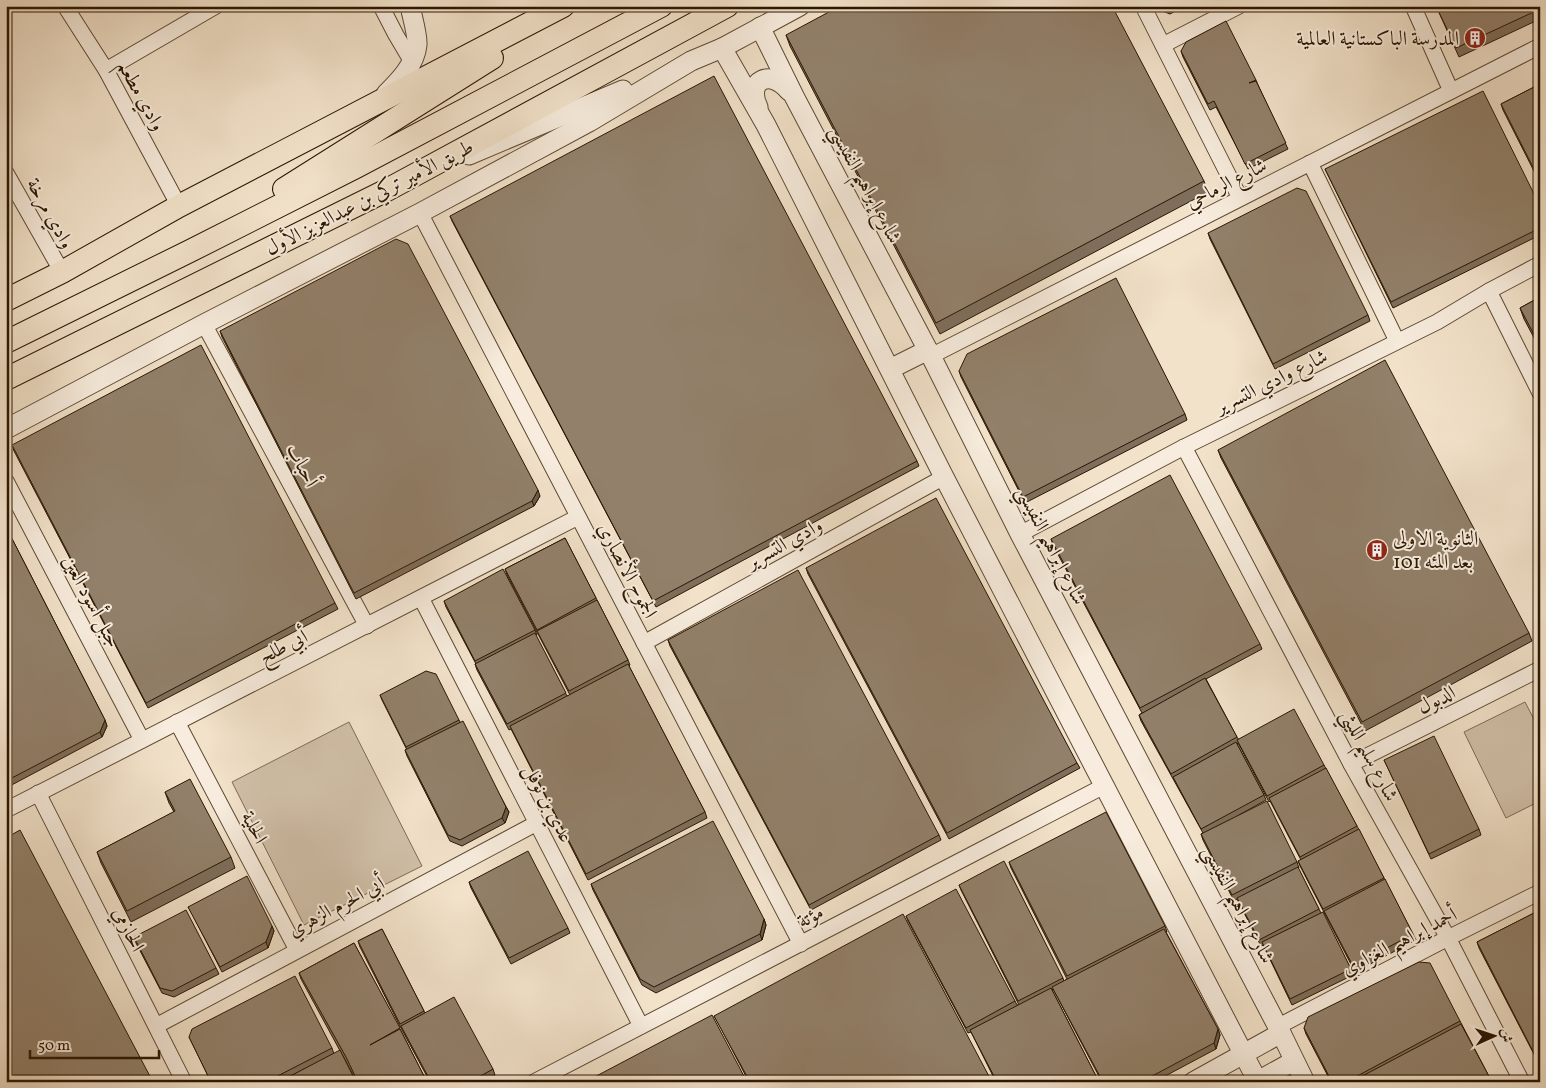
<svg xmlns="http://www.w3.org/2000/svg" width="1546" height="1088" viewBox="0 0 1546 1088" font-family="Vollkorn,Amiri,serif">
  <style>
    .green { fill: #d0bfa8; stroke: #7e6a55 }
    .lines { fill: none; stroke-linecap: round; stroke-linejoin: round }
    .minor-casing { stroke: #5d4934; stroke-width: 17 }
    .tertiary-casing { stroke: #5d4934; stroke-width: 21 }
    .primary-casing { stroke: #2b1602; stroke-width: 24 }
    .minor { stroke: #f7ecdd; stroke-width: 15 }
    .tertiary { stroke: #f7ecdd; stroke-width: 19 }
    .primary { stroke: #f2e2ca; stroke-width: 22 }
    .wall { fill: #7e6e5b; stroke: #2b1602 }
    .shaded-wall { fill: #665a4a; stroke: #2b1602 }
    .building { fill: #92806a; stroke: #2b1602 }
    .labels { text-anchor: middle; stroke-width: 4; stroke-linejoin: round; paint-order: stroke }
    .poi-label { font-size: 20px; fill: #2b1602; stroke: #f7ecdd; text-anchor: end }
    .street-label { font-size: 20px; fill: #2b1602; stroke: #f7ecdd }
  </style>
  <rect width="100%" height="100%" fill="#f2e2ca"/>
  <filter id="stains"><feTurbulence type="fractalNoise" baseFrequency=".004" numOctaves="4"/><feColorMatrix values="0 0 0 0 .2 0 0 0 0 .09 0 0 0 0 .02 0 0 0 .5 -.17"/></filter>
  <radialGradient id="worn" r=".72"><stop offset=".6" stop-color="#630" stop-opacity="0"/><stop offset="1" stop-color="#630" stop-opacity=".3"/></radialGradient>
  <g class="green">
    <polygon points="1525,702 1540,731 1540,801 1506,818 1464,732"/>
    <polygon points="349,722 422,866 304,925 232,782"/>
  </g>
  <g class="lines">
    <g class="minor-casing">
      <g id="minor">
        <polyline points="65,6 106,70 179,206"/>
        <polyline points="381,6 396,35 412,62"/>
        <polyline points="1143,6 1240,198"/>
        <polyline points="1413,6 1451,91"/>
        <polyline points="1163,45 1239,6"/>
        <polyline points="106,70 216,6"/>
        <polyline points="1310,163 1397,341"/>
        <polyline points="6,173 62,272"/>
        <polyline points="420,213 801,944"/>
        <polyline points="1489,291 1540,393"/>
        <polyline points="204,324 367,626"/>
        <polyline points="931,356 1540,46"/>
        <polyline points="1184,447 1351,764 1448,938 1522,1082"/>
        <polyline points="6,481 142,740"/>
        <polyline points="1020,534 1184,447 1437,322 1489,291 1540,264"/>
        <polyline points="421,598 641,1026"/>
        <polyline points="644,643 944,477"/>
        <polyline points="177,722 297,950"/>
        <polyline points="1351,764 1540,669"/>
        <polyline points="38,793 184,1082"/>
        <polyline points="6,810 578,517"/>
        <polyline points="156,1026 537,823"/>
        <polyline points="1277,1027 1448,938 1540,892"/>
        <polyline points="534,1082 1104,786"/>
      </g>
    </g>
    <g class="tertiary-casing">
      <g id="tertiary">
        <polyline points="760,27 795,98 931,356 1020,534 1281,1033 1305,1082"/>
        <polyline points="722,48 766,125 944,477 1258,1082"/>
        <path d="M386,94c13,-13 29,-29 31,-49 1,-9 -5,-29 -7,-39"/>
        <path d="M758,107c-13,-27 13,-39 31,-16"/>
        <polyline points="469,155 623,90"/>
        <polyline points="890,369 928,350"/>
        <polyline points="6,429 204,324 420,213 589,122 691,61 722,48 800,6"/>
        <polyline points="1193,1082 1281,1033"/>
        <polyline points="1256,1082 1294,1061"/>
      </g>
    </g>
    <g class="primary-casing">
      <g id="primary">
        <polyline points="284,189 492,58"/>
        <polyline points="6,300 62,272 179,206 563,6"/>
        <polyline points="6,342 190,251 356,167 661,6"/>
        <polyline points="6,379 385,191 727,6"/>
      </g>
    </g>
    <use href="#minor" class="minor"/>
    <use href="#tertiary" class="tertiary"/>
    <use href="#primary" class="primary"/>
  </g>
  <g class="wall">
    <polygon points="1158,6 1185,6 1170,14 1160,10"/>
    <polygon points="1436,6 1540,6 1540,19 1459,57"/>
    <polygon points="786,35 1204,181 1208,192 940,334 790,46"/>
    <polygon points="1181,51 1256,80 1258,85 1288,149 1248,169 1216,107 1210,110 1183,57"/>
    <polygon points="1540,84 1540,183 1503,110 1501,104"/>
    <polygon points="1325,169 1540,206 1540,235 1393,308"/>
    <polygon points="450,216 917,461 919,466 656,607 452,221"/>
    <polygon points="1208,233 1368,315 1370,321 1275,369 1210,239"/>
    <polygon points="1540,297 1540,349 1524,319 1520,308"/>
    <polygon points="220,331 540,496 534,506 356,599 222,337"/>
    <polygon points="959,371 1185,414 1187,420 1025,503 961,377"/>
    <polygon points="12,445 335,603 338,609 148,708 14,451"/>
    <polygon points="1218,450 1529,633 1532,641 1365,731 1221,458"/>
    <polygon points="6,527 105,720 107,726 102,737 6,788"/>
    <polygon points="565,538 628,660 630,665 629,666 705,812 707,818 588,880 511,729 509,730 477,670 475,664 476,664 446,607 444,601 535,630 537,635 536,636 567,696 570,695 507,575 505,569"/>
    <polygon points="1051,539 1260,644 1262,649 1206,679 1238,739 1324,765 1357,826 1413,934 1416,940 1355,972 1300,866 1298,861 1301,860 1270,801 1269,802 1238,743 1237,744 1264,795 1266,800 1239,815 1297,862 1299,868 1298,868 1321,913 1351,969 1353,975 1292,1005 1263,945 1261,946 1237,899 1234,901 1203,840 1201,834 1203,833 1141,721 1139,715 1142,713 1053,545"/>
    <polygon points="806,568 1077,763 1080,768 949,839 808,574"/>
    <polygon points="668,640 939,835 941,840 811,910 670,646"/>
    <polygon points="380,695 459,720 509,812 505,823 462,846 450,841 407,756 405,750 407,750 382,700"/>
    <polygon points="1384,760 1479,829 1481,835 1431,859"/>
    <polygon points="165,792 231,857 235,868 131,922 101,863 97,852 174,812 169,803"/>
    <polygon points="1009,862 1165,926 1167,932 1166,932 1218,1029 1220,1035 1216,1049 1154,1082 1102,1082 1053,989 1052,990 1099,1082 996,1082 971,1032 968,1033 908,921 906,916 1015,1001 1017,1005 1019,1005 961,890 959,885 1063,978 1064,981 1067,979 1011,868"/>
    <polygon points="469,882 568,928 570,933 511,964 471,888"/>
    <polygon points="591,884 764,919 766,925 762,940 656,993 642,985 593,890"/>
    <polygon points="188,907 272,926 274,931 268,948 222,972 191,912"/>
    <polygon points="1540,910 1540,1066 1479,948 1477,942"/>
    <polygon points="382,929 425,1013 493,1069 495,1075 482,1082 430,1082 402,1030 360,947 358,941"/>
    <polygon points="134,937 216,968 219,974 174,997 162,993 136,943"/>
    <polygon points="354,943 400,1029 427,1082 357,1082 301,979 299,973"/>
    <polygon points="714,1016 992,1082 749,1082 717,1021"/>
    <polygon points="1460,1021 1492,1082 1331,1082 1306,1034 1304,1028"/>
    <polygon points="189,1037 332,1048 334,1054 279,1082 211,1082"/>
  </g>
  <g class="shaded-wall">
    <polygon points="538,490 540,496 534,506 532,501"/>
    <polygon points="105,720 107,726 102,737 100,732"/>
    <polygon points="506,807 509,812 505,823 502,818"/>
    <polygon points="764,919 766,925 762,940 760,934"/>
    <polygon points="272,926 274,931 268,948 266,942"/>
    <polygon points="1218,1029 1220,1035 1216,1049 1214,1043"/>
  </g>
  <g class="building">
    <polygon points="840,6 1112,6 1204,181 936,323 786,35"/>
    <polygon points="1162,6 1172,6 1168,8"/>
    <polygon points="1436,6 1540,6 1540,9 1456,48"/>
    <polygon points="1226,21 1256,80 1249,83 1256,81 1286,143 1245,164 1214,101 1208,104 1181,51 1186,42"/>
    <polygon points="714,76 917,461 653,601 450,216"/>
    <polygon points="1540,84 1540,181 1501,104"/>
    <polygon points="1483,91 1540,206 1540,228 1391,302 1325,169"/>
    <polygon points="1297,188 1306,191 1368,315 1273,364 1208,233"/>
    <polygon points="396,239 408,244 538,490 532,501 354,593 220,331"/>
    <polygon points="1116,278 1185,414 1023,497 959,371 967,354"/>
    <polygon points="1540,297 1540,346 1520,308"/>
    <polygon points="201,345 335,603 146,703 12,445"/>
    <polygon points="1385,360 1529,633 1362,722 1218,450"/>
    <polygon points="1170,475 1260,644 1140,708 1051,539"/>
    <polygon points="936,498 1077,763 947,833 806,568"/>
    <polygon points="6,527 105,720 100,732 6,781"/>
    <polygon points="565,538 596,598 537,630 505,569"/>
    <polygon points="503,569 535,630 475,661 444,601"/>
    <polygon points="798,570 939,835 809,905 668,640"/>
    <polygon points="597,600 628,660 569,691 537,631"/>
    <polygon points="535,633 566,693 507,724 475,664"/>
    <polygon points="628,664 705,812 586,874 510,726"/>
    <polygon points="426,671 436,674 459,720 406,747 380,695"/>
    <polygon points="1205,678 1237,737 1171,774 1139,715"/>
    <polygon points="1294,709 1324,765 1267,796 1237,740"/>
    <polygon points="463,721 506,807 502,818 460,840 448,835 405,750"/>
    <polygon points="1434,736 1479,829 1429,854 1384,760"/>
    <polygon points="1236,742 1264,795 1201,829 1173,777"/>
    <polygon points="1326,768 1357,826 1300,857 1269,798"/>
    <polygon points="190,779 231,857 127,911 97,852 175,811 165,792"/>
    <polygon points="1267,801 1297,862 1232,895 1201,834"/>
    <polygon points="1106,812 1165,926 1067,976 1009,862"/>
    <polygon points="713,821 764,919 760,934 654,987 640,979 591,884"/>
    <polygon points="1359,829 1384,878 1323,909 1298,861"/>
    <polygon points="20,830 153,1082 6,1082 6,838"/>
    <polygon points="528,851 568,928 509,958 469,882"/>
    <polygon points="1004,861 1063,978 1018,1001 959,885"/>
    <polygon points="1298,867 1319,909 1259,940 1237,898"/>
    <polygon points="247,876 272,926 266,942 220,967 188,907"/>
    <polygon points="1385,879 1413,934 1353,966 1324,911"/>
    <polygon points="956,889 1015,1001 966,1028 906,916"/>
    <polygon points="186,910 216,968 172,991 160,988 134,937"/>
    <polygon points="1540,910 1540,1065 1477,942"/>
    <polygon points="1323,912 1351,969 1290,999 1262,942"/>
    <polygon points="903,914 992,1082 750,1082 714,1016"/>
    <polygon points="382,929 424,1011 400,1024 358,941"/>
    <polygon points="1164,929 1218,1029 1214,1043 1141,1082 1103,1082 1052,987"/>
    <polygon points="354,943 400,1028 370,1045 400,1029 427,1082 358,1082 346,1057 299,973"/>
    <polygon points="1419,962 1430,963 1460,1021 1346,1082 1332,1082 1304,1028 1308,1017"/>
    <polygon points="295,976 332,1048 266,1082 211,1082 189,1037 192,1029"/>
    <polygon points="1051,988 1099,1082 997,1082 970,1030"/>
    <polygon points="454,997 493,1069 470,1082 431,1082 401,1026"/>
    <polygon points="712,1015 747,1082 585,1082"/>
    <polygon points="1461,1024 1492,1082 1351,1082"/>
    <polygon points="340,1050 356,1082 279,1082"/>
  </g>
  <defs>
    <g id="building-disc" transform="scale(1.125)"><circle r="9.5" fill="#8f2418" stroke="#f7ecdd"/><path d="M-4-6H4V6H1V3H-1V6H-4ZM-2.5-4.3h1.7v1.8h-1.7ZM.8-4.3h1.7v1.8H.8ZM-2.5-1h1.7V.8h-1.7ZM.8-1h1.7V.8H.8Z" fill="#fff"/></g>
  </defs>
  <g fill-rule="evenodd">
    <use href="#building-disc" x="1475" y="38"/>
    <use href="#building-disc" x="1377" y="550"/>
  </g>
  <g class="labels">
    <g class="poi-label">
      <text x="1459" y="45">المدرسة الباكستانية العالمية</text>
      <text x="1393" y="545" text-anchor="start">الثانوية الاولى<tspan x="1393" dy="23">بعد المئه 101</tspan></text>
    </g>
    <g class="street-label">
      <text transform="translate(142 95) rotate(61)" y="7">وادي مطعم</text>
      <text transform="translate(1226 183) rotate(-27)" y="7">شارع الرماحي</text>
      <text transform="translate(866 184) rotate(62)" y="7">شارع إبراهيم النفيسي</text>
      <text transform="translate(369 197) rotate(-27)" y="7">طريق الأمير تركي بن عبدالعزيز الأول</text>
      <text transform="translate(51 213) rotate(61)" y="7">وادي مرخة</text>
      <text transform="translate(1271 381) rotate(-26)" y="7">شارع وادي التسرير</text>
      <text transform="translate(303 465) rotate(62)" y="7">أحباب</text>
      <text transform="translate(784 543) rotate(-29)" y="7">وادي التسرير</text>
      <text transform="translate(1052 545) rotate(63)" y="7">شارع إبراهيم النفيسي</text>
      <text transform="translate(628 570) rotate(62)" y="7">الجموح الأنصاري</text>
      <text transform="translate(92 601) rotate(62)" y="7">جبل أسود العين</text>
      <text transform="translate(283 646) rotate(-27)" y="7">أبي طلح</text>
      <text transform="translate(1436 699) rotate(-27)" y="7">الدبول</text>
      <text transform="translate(1370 755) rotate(62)" y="7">شارع سليم الليثي</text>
      <text transform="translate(549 803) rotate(63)" y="7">عدي بن نوفل</text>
      <text transform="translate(255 827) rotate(62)" y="7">الحلية</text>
      <text transform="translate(1239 904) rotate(62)" y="7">شارع إبراهيم النفيسي</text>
      <text transform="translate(336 906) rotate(-28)" y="7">أبي الحرم الزهري</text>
      <text transform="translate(810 916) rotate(-28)" y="7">مؤتة</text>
      <text transform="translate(129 929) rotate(63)" y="7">الحازمي</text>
      <text transform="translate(1399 941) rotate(-27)" y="7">أحمد إبراهيم الغزاوي</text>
    </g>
  </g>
  <rect width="1546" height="1088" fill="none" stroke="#f2e2ca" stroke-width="25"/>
  <rect x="8" y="8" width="1531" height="1073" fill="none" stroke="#2b1602" stroke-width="2.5"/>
  <rect x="12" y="12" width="1521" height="1063" fill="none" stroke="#2b1602"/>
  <g transform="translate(1494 1036) rotate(87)" stroke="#f7ecdd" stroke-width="4" paint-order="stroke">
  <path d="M0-4L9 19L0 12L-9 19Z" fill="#2b1602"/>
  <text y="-8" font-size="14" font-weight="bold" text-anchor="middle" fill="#2b1602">ش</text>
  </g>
  <path d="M30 1050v8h129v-8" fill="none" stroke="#2b1602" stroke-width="2.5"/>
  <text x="38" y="1050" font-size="15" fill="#2b1602" stroke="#f7ecdd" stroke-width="4" paint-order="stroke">50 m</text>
  <rect width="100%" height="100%" filter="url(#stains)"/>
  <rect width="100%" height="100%" fill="url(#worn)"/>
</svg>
